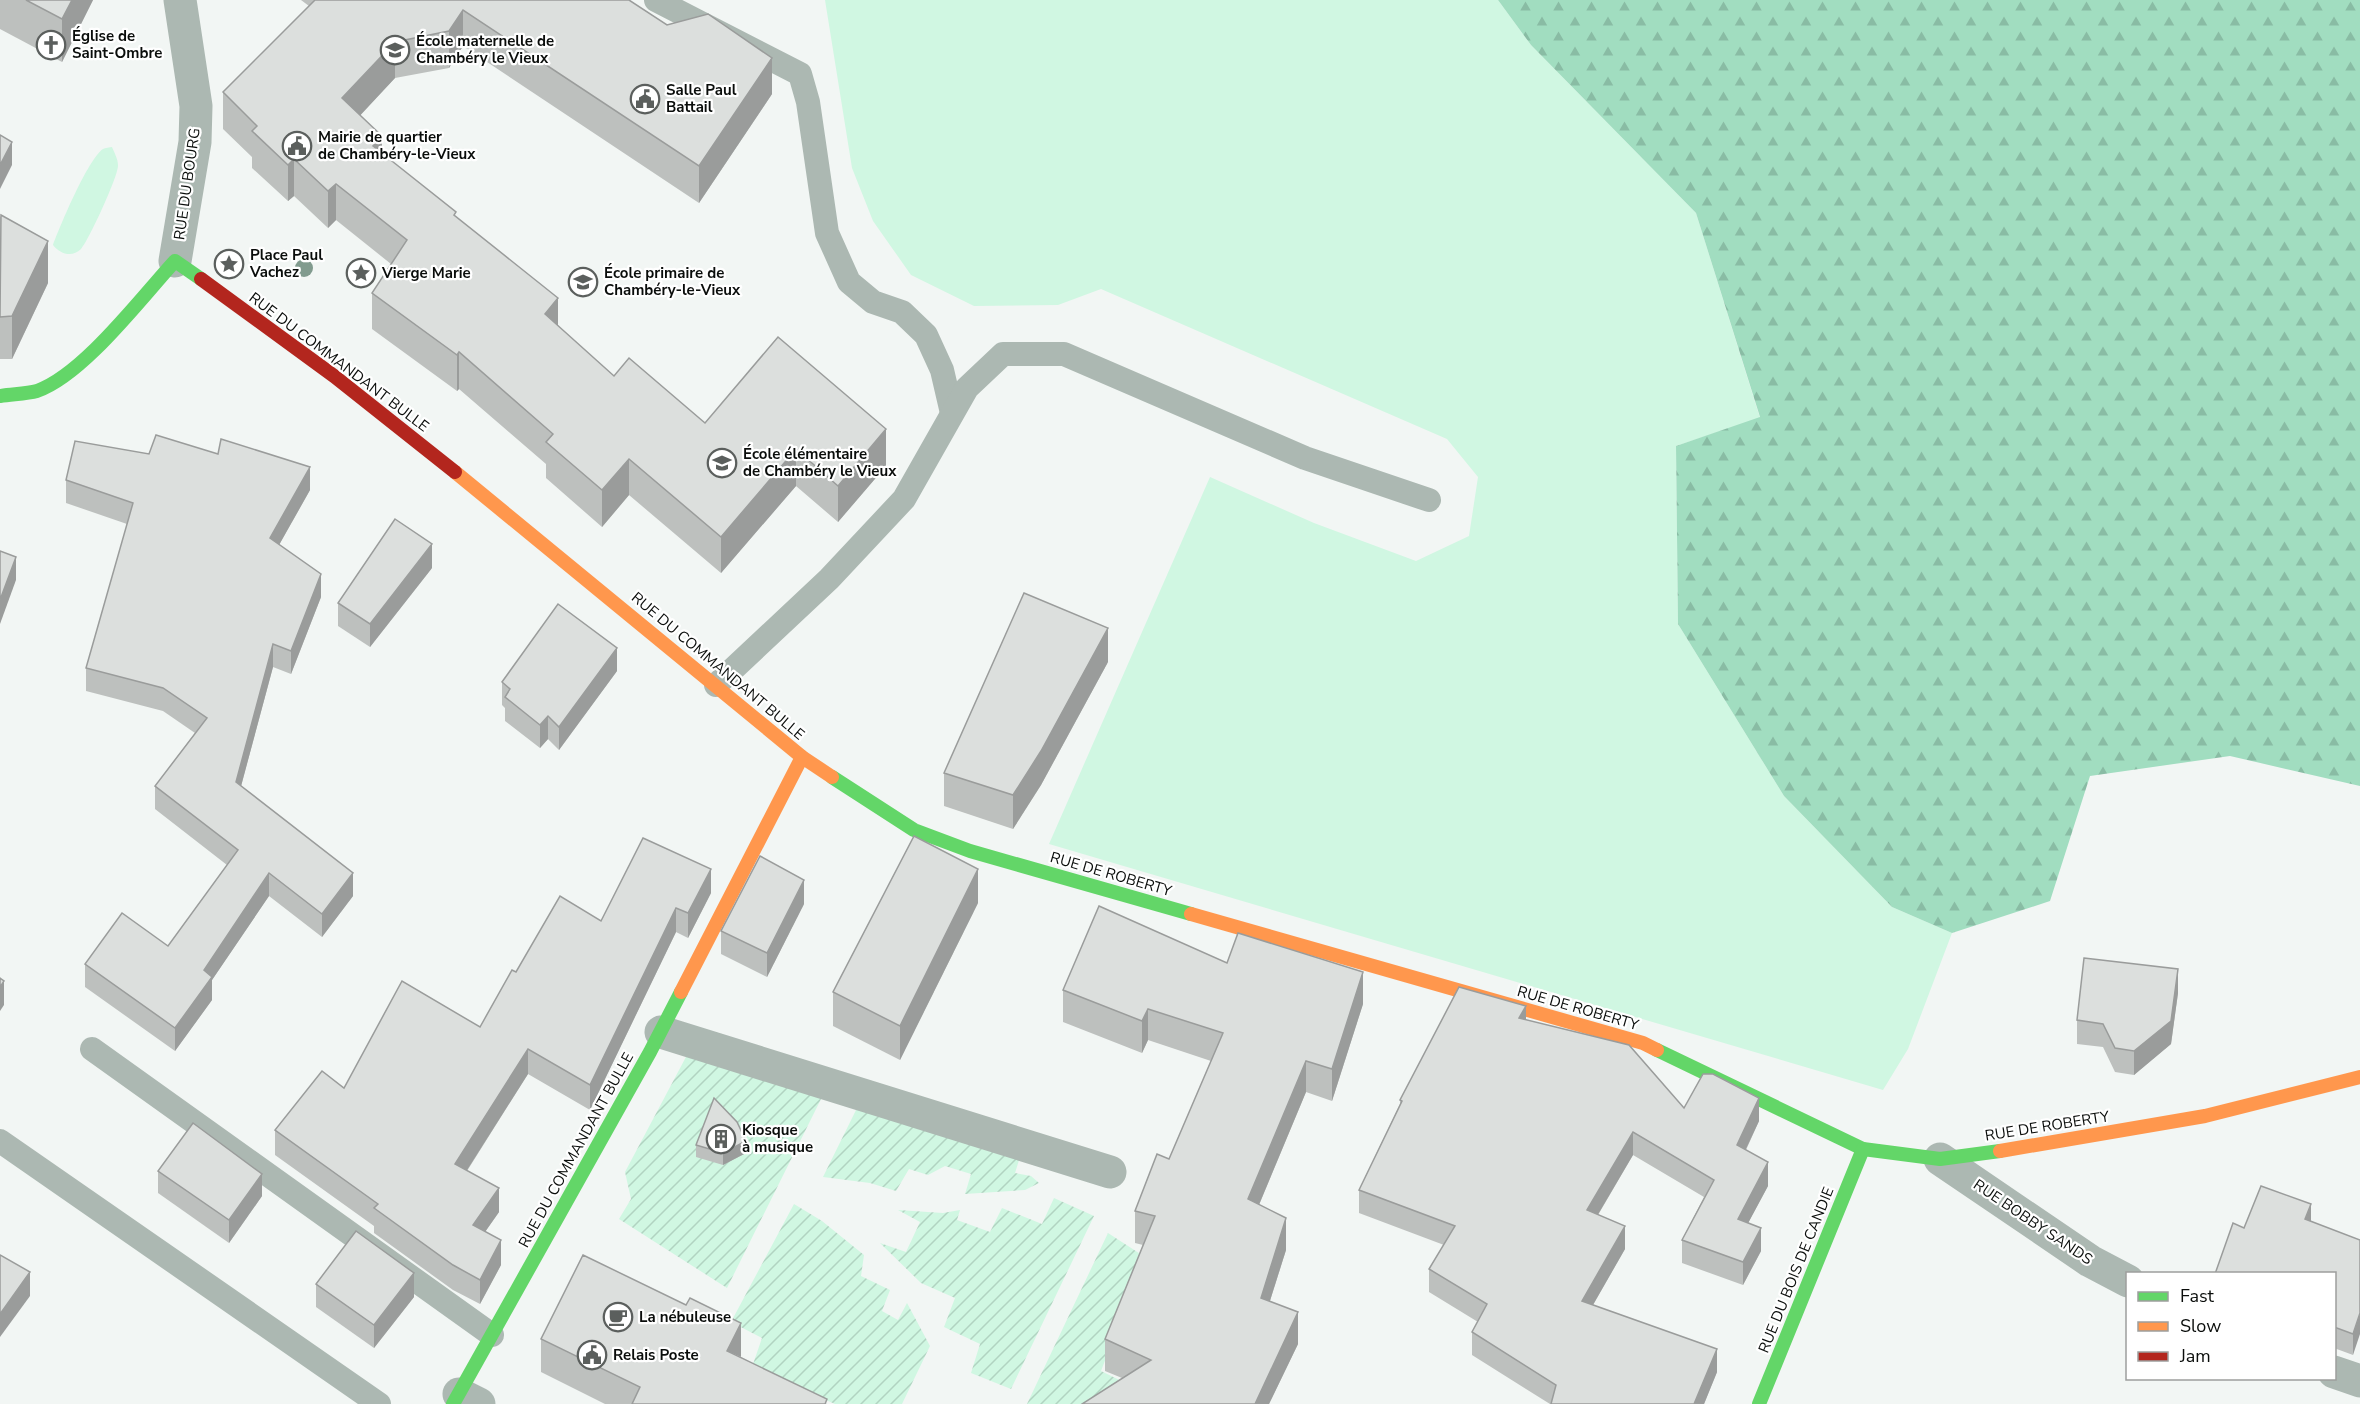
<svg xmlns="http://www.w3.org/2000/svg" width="2360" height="1404" viewBox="0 0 2360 1404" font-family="'Nunito Sans',sans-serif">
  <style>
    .grass { fill: #d0f7e2 }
    .forest { fill: url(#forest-firs) }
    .garden { fill: url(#garden-furrows) }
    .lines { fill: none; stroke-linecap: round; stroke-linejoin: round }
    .lane { stroke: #acb8b2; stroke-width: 24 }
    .street { stroke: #acb8b2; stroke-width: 33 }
    .fast { stroke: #63d668; stroke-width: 14 }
    .slow { stroke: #ff974d; stroke-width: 14 }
    .jam { stroke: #b3261e; stroke-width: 14 }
    .tree { fill: #819b8e }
    .wall { fill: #bdc0be }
    .shaded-wall { fill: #9a9c9b }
    .building { fill: #dcdfdd; stroke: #9a9c9b; stroke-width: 1.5 }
    .labels { text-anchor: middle; stroke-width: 4.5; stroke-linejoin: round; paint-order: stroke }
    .poi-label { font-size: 15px; font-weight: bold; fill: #0a0d0b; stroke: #fff; text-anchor: start }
    .street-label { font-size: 15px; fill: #0a0d0b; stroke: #fff }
  </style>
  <defs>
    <pattern id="forest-firs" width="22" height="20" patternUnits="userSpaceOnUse" patternTransform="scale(1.5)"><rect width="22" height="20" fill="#a1ddc0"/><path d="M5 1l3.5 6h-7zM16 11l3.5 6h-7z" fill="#89bca4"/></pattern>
    <pattern id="garden-furrows" width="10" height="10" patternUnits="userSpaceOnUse" patternTransform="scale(1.5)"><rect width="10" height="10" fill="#d0f7e2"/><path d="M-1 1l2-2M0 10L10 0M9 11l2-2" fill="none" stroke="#b1d3c1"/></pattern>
  </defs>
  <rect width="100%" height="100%" fill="#f2f6f4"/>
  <g class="grass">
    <polygon points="825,0 1498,0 1531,45 1696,213 1760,418 1676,446 1678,624 1784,796 1892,907 1952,933 1908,1049 1883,1090 1049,844 1210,477 1314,523 1416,561 1469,536 1478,477 1447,439 1101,289 1058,305 974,306 911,275 873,221 852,168"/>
    <path d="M112,147c2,5 6,12 6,18 1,10 -30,77 -37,84 -9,9 -21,5 -28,-4 7,-19 35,-86 50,-96 2,-1 7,-2 9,-2z"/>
  </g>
  <polygon class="forest" points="1498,0 2360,0 2360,786 2230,756 2090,776 2050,901 1952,933 1892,907 1784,796 1678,624 1676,446 1760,417 1696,213 1531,45"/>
  <g class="garden">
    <polygon points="687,1055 824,1093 727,1288 619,1219 631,1199 625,1172"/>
    <polygon points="858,1106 1021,1154 1015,1173 1031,1176 1039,1183 1025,1190 965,1194 971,1174 945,1166 928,1175 909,1169 896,1191 870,1183 823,1177"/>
    <polygon points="1054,1198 1094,1216 1011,1389 971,1373 980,1344 944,1327 955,1298 921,1283 880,1243 906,1252 920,1222 898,1210 943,1213 960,1210 957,1220 990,1232 1002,1208 1042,1224"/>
    <polygon points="794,1204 822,1221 864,1255 861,1276 890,1290 882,1311 898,1320 907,1303 930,1346 902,1404 835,1404 752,1367 762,1338 731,1322"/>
    <polygon points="1108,1233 1145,1257 1101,1371 1146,1393 1140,1404 1027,1404"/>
  </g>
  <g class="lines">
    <g class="lane">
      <polyline points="656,0 800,74 808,102 827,233 849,282 873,302 902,312 926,335 942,370 952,413"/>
      <polyline points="716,685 829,579 904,499 967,388 1003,354 1064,354 1305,458 1429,500"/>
      <polyline points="92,1049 492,1335"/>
      <polyline points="0,1141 379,1404"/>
    </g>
    <g class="street">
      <polyline points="175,261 195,142 196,106 180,0"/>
      <polyline points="661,1032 1110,1172"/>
      <polyline points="1940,1159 2090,1261 2128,1281"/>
      <polyline points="2334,1372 2360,1381"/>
      <polyline points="459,1394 479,1404"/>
    </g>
    <g class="fast">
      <path d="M0,396c12,-2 26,-2 37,-5 46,-16 104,-93 138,-130l26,18"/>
      <polyline points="832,777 914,830 970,851 1191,914"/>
      <polyline points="1657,1050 1863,1149 1940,1159 2000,1151"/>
      <polyline points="453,1404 650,1052 681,992"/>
      <polyline points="1759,1404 1863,1149"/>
    </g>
    <g class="slow">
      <polyline points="455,472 802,757 832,777"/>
      <polyline points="1191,914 1643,1043 1657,1050"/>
      <polyline points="681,992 802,757"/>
      <polyline points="2000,1151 2205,1116 2360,1077"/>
    </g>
    <polyline class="jam" points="201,279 334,376 455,472"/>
  </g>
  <circle class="tree" cx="304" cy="268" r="9"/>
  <g class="wall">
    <polygon points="0,0 93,0 62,62 0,29"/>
    <polygon points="301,0 629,0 772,94 699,203 463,46 449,68 395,78 360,115 382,153 456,217 558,326 614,376 705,423 886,466 838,522 796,486 721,573 629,495 602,527 546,478 546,464 459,389 457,391 372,329 372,293 391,264 336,220 328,228 294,196 288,201 252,168 252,157 223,129 223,92 309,6"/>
    <polygon points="0,216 48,283 12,359 0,359"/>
    <polygon points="66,480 310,490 279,545 321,597 291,674 273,667 241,786 353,896 322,937 269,896 212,980 212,1000 175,1051 85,987 85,964 168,946 227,865 155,809 155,786 195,733 163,711 86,691 86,668 127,524 66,503"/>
    <polygon points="432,568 370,647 338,626 338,603"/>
    <polygon points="1108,662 1041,785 1013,829 944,806 944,773"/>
    <polygon points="617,671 559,750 548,739 540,748 505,721 505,708 502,705 502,682"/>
    <polygon points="711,893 688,938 676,932 590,1110 528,1074 467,1171 499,1212 485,1232 501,1265 480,1304 453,1290 374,1233 374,1226 275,1155 275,1130 344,1088 480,1027 516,972 601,921"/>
    <polygon points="978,903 900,1060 833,1026 833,992"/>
    <polygon points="804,904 767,977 721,954 721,931"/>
    <polygon points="1227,963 1363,1004 1332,1101 1306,1092 1259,1205 1286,1250 1270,1301 1298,1344 1269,1404 1082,1404 1122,1378 1105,1371 1105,1339 1143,1245 1135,1243 1135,1211 1169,1159 1211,1061 1148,1040 1142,1053 1063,1022 1063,990"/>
    <polygon points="2178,993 2171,1044 2134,1075 2115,1072 2103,1047 2077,1044 2077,1020"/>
    <polygon points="1526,1020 1684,1108 1759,1121 1746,1150 1768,1186 1748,1223 1761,1251 1743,1285 1682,1263 1682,1240 1704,1197 1633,1155 1598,1215 1625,1249 1593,1305 1717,1372 1704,1404 1550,1404 1472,1355 1472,1332 1478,1322 1429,1292 1429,1269 1444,1245 1359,1213 1359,1190 1400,1104 1400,1100"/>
    <polygon points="696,1145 746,1153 723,1165 696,1157"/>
    <polygon points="158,1171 262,1196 229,1243 158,1193"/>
    <polygon points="2311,1222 2360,1240 2353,1355 2334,1348 2334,1274 2244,1228"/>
    <polygon points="316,1284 414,1297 374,1348 316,1307"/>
    <polygon points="541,1339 741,1357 827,1404 605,1404 541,1372"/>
  </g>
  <g class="shaded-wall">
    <polygon points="72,0 93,0 62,62 62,19"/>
    <polygon points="463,10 463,46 449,68 449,31"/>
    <polygon points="395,42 395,78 342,135 342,98"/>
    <polygon points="772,58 772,94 699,203 699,166"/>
    <polygon points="382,136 382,172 373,146"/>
    <polygon points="12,142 12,165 0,189 0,165"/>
    <polygon points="294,159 294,196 288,201 288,165"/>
    <polygon points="336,184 336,220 328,228 328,191"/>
    <polygon points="48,241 48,283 12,359 12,316"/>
    <polygon points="558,298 558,335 545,314"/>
    <polygon points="459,352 459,389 457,391 457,355"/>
    <polygon points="886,429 886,466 838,522 838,486"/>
    <polygon points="796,449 796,486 721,573 721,537"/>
    <polygon points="629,459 629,495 602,527 602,490"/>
    <polygon points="310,467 310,490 270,561 270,538"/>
    <polygon points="432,544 432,568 370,647 370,624"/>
    <polygon points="16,557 16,580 0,624 0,600"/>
    <polygon points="321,574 321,597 291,674 291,651"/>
    <polygon points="1108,628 1108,662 1041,785 1013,829 1013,795"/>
    <polygon points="273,644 273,667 236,805 236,782"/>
    <polygon points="617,648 617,671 559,750 559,727"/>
    <polygon points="548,716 548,739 540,748 540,725"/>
    <polygon points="711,869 711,893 688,938 688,913"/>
    <polygon points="978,869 978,903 900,1060 900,1026"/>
    <polygon points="269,873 269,896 212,980 212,1000 175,1051 175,1028 204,970"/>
    <polygon points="353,873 353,896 322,937 322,914"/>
    <polygon points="804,880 804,904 767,977 767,953"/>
    <polygon points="676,908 676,932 590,1110 590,1085"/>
    <polygon points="2178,969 2178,993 2171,1044 2134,1075 2134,1051"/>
    <polygon points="1363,972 1363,1004 1332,1101 1332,1069"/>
    <polygon points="4,981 4,1005 0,1011 0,987"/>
    <polygon points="1526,1006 1526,1030 1519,1018"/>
    <polygon points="1148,1009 1148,1040 1142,1053 1142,1021"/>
    <polygon points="528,1049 528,1074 455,1189 455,1164"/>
    <polygon points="1306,1061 1306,1092 1248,1231 1248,1199"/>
    <polygon points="1759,1098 1759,1121 1737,1168 1737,1145"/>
    <polygon points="1633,1132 1633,1155 1587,1233 1587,1210"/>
    <polygon points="746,1141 746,1153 723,1165 723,1153"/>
    <polygon points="1768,1162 1768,1186 1738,1242 1738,1219"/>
    <polygon points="262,1174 262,1196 229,1243 229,1220"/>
    <polygon points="499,1188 499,1212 473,1249 473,1225"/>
    <polygon points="2311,1204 2311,1224 2305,1219"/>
    <polygon points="1286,1218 1286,1250 1261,1329 1261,1298"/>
    <polygon points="1625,1226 1625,1249 1582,1324 1582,1301"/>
    <polygon points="1761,1228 1761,1251 1743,1285 1743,1262"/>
    <polygon points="501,1240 501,1265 480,1304 480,1280"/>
    <polygon points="30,1272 30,1296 0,1337 0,1314"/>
    <polygon points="414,1273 414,1297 374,1348 374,1325"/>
    <polygon points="1298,1312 1298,1344 1269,1404 1255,1404"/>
    <polygon points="2360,1313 2360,1334 2353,1355 2353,1334"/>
    <polygon points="741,1323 741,1357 727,1351"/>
    <polygon points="1717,1349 1717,1372 1704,1404 1694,1404"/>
  </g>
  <g class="building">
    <polygon points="26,0 72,0 62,19"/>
    <polygon points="315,0 629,0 667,25 708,14 772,58 699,166 463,10 449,31 395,42 342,98 382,136 373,146 456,212 454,215 558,298 545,314 614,376 629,358 705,423 778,337 886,429 838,486 796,449 721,537 629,459 602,490 546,442 553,434 459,352 457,355 372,293 407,240 336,184 328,191 294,159 288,165 252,131 257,126 223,92"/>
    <polygon points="0,135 12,142 0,165"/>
    <polygon points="1,215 48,241 12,316 0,317"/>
    <polygon points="156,435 218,454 221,439 310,467 270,538 321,574 291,651 273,644 236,782 353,873 322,914 269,873 204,970 212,977 175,1028 85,964 122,913 168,946 238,850 155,786 207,718 163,688 86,668 133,503 66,480 75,441 149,454"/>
    <polygon points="395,519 432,544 370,624 338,603"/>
    <polygon points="0,551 16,557 0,600"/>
    <polygon points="1024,593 1108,628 1041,751 1013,795 944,773"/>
    <polygon points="558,604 617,648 559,727 548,716 540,725 505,697 510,689 502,682"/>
    <polygon points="914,836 978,869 900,1026 833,992"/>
    <polygon points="643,838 711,869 688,913 676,908 590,1085 528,1049 455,1164 499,1188 473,1225 501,1240 480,1280 453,1265 374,1208 378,1204 275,1130 322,1071 344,1088 402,981 480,1027 512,970 516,972 560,896 601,921"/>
    <polygon points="760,856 804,880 767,953 721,931"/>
    <polygon points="1099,906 1227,963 1238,933 1363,972 1332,1069 1306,1061 1248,1199 1286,1218 1261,1298 1298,1312 1255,1404 1082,1404 1151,1360 1105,1339 1155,1216 1135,1211 1157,1154 1169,1159 1223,1033 1148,1009 1142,1021 1063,990"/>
    <polygon points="2084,958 2178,969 2171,1021 2134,1051 2115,1048 2103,1024 2077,1020"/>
    <polygon points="0,978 4,981 0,987"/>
    <polygon points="1459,987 1526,1006 1519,1018 1629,1045 1684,1108 1703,1074 1713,1074 1759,1098 1737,1145 1768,1162 1738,1219 1761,1228 1743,1262 1682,1240 1714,1180 1633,1132 1587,1210 1625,1226 1582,1301 1717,1349 1694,1404 1551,1404 1556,1385 1472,1332 1487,1304 1429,1269 1455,1226 1359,1190 1402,1101 1400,1100"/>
    <polygon points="714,1098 737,1122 746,1141 723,1153 696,1145"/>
    <polygon points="193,1123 262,1174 229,1220 158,1171"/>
    <polygon points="2261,1186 2311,1204 2305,1219 2360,1240 2360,1313 2353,1334 2334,1327 2334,1274 2215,1274 2233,1223 2244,1228"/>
    <polygon points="356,1231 414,1273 374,1325 316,1284"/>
    <polygon points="0,1255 30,1272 0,1314"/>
    <polygon points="583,1255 686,1305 690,1298 741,1323 727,1351 827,1399 825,1404 632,1404 640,1387 541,1339"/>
  </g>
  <defs>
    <g id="church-ring" transform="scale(1.5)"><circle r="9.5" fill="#fff" stroke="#5b5f5d" stroke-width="1.5"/><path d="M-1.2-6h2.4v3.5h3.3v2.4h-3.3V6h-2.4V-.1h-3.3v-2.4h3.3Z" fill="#5b5f5d"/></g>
    <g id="school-ring" transform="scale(1.5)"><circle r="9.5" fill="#fff" stroke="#5b5f5d" stroke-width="1.5"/><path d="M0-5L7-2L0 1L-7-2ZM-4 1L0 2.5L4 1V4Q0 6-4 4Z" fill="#5b5f5d"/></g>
    <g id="civic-ring" transform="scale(1.5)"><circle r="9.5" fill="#fff" stroke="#5b5f5d" stroke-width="1.5"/><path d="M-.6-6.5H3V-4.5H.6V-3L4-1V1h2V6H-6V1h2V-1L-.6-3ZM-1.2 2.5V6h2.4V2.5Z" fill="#5b5f5d"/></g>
    <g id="sight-ring" transform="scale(1.5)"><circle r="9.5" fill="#fff" stroke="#5b5f5d" stroke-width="1.5"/><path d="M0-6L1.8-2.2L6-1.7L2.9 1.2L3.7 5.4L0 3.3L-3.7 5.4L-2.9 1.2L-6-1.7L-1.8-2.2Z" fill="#5b5f5d"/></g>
    <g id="building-ring" transform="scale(1.5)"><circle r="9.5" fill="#fff" stroke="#5b5f5d" stroke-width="1.5"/><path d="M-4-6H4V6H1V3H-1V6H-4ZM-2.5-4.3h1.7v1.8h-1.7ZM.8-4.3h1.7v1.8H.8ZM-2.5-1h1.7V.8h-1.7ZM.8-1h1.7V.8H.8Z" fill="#5b5f5d"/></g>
    <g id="cafe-ring" transform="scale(1.5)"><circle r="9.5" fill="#fff" stroke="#5b5f5d" stroke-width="1.5"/><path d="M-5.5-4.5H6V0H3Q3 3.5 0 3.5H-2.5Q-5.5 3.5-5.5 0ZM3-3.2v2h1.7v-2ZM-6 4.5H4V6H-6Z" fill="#5b5f5d"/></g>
  </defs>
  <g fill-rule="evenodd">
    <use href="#church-ring" x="51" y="45"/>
    <use href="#school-ring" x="395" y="50"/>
    <use href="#civic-ring" x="645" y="99"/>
    <use href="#civic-ring" x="297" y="146"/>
    <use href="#sight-ring" x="229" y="264"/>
    <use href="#sight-ring" x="361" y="273"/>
    <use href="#school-ring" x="583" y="282"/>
    <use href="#school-ring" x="722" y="463"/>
    <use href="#building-ring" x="721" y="1139"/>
    <use href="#cafe-ring" x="618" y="1317"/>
    <use href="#civic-ring" x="592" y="1355"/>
  </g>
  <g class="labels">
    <g class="poi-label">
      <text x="72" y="41">Église de<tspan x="72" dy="17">Saint-Ombre</tspan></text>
      <text x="416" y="46">École maternelle de<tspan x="416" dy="17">Chambéry le Vieux</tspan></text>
      <text x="666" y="95">Salle Paul<tspan x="666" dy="17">Battail</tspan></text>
      <text x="318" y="142">Mairie de quartier<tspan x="318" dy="17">de Chambéry-le-Vieux</tspan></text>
      <text x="250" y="260">Place Paul<tspan x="250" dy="17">Vachez</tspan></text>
      <text x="382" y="278">Vierge Marie</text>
      <text x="604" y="278">École primaire de<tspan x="604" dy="17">Chambéry-le-Vieux</tspan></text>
      <text x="743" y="459">École élémentaire<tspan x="743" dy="17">de Chambéry le Vieux</tspan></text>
      <text x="742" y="1135">Kiosque<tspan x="742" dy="17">à musique</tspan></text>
      <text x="639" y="1322">La nébuleuse</text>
      <text x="613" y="1360">Relais Poste</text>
    </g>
    <g class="street-label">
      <text transform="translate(187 184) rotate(-82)" y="5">RUE DU BOURG</text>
      <text transform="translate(339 362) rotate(37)" y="5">RUE DU COMMANDANT BULLE</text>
      <text transform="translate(718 666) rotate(40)" y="5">RUE DU COMMANDANT BULLE</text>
      <text transform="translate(1111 874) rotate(16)" y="5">RUE DE ROBERTY</text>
      <text transform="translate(1578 1008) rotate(16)" y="5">RUE DE ROBERTY</text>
      <text transform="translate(2047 1126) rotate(-9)" y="5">RUE DE ROBERTY</text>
      <text transform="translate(576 1150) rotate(-61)" y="5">RUE DU COMMANDANT BULLE</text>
      <text transform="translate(2033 1222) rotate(34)" y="5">RUE BOBBY SANDS</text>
      <text transform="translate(1796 1270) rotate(-68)" y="5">RUE DU BOIS DE CANDIE</text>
    </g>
  </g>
  <rect x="2126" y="1272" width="210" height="108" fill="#ffffff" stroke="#9d9e9d" stroke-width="1.5"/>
  <rect x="2138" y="1292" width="30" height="9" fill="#63d668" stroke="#9d9e9d" stroke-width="1.5"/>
  <text x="2180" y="1302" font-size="18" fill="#0a0d0b">Fast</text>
  <rect x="2138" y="1322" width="30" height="9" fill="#ff974d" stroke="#9d9e9d" stroke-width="1.5"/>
  <text x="2180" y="1332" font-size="18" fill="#0a0d0b">Slow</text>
  <rect x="2138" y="1352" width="30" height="9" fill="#b3261e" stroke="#9d9e9d" stroke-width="1.5"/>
  <text x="2180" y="1362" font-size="18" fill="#0a0d0b">Jam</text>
</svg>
